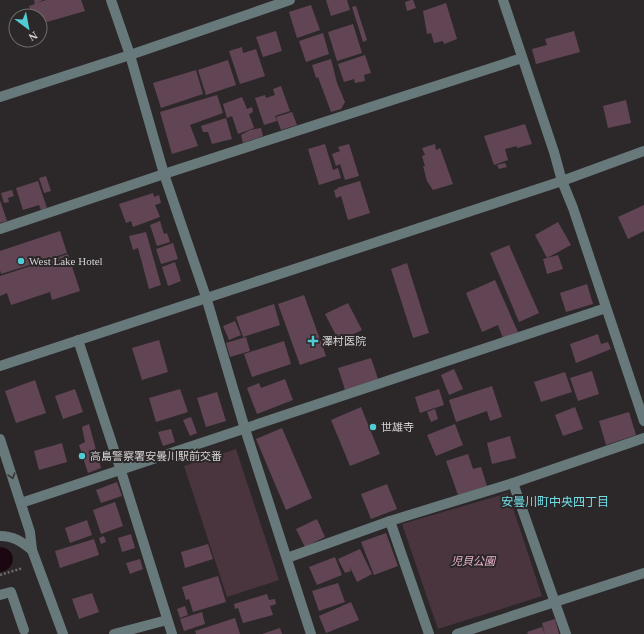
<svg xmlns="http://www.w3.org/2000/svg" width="644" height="634" viewBox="0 0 644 634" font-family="'Times New Roman','Noto Sans JP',serif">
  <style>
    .green { fill: #4a353f }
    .water { fill: #1c0612 }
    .building { fill: #624554 }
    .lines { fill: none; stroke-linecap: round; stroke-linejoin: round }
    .path { stroke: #716d6e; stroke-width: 2.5; stroke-dasharray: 2 2; stroke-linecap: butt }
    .minor { stroke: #68797b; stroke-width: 10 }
    .oneway { stroke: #353435 }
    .poi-dot { fill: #51ccd5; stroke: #2c2829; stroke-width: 1.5 }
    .labels { text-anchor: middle; stroke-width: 4; stroke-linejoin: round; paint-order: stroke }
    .poi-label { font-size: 11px; fill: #d4d1d2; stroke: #2c2829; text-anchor: start }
    .park-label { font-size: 11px; font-style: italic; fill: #edb4d0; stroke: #2c2829 }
    .neighbourhood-label { font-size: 12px; fill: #71dde5; stroke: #2c2829 }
  </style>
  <rect width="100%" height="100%" fill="#2c2829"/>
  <g class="green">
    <polygon points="236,449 279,580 227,597 184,466"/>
    <polygon points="508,493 542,596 438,629 402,524"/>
  </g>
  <path class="water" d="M0,547c17,1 17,23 0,25z"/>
  <g class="building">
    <polygon points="34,0 43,0 37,3 46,0 81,0 85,11 40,24 40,16 32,16 29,6 35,4"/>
    <polygon points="326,0 347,0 350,10 331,16"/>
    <polygon points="411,0 413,0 416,8 407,11 405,2"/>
    <polygon points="446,3 457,39 444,44 443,41 434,43 431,33 427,34 423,11"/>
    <polygon points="311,5 320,30 297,38 289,12"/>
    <polygon points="356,6 367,40 363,42 352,7"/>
    <polygon points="353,24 362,53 337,61 328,32"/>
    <polygon points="276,31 282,51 263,57 256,37"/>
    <polygon points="574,31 580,52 536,64 532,49 547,45 545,39"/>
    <polygon points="323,33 329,54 306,62 299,41"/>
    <polygon points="242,47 243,53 256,49 265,76 240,84 229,51"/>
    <polygon points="365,55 371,73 364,75 365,81 355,83 354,79 344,82 338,64"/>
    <polygon points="331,59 337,83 345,102 341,109 331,112 318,77 316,78 312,65"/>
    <polygon points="228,60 236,85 206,95 198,70"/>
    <polygon points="196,70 203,94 161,108 153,83"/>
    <polygon points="281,86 290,111 275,116 277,121 264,125 255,98 265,95 266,98 275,95 273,89"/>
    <polygon points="217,95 223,113 190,125 198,146 172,154 160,112"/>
    <polygon points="242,97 247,109 252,107 253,112 249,114 254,128 238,134 232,116 227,118 223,104"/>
    <polygon points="626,100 631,123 608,128 603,106"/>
    <polygon points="292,112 297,125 281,130 276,117"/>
    <polygon points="226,118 232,139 212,144 208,132 203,132 201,126"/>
    <polygon points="525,124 532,144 517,148 517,146 505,149 508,160 494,165 484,136"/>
    <polygon points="261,128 263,136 243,143 241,135 250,130"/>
    <polygon points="325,144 333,170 338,168 341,178 319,185 308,149"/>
    <polygon points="349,144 359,176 345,180 340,164 336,166 332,154 340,151 338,147"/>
    <polygon points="435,144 436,150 440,148 453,184 433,190 427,181 423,166 425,166 422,156 425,155 422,148"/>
    <polygon points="505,163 507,167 499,169 497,165"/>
    <polygon points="46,176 51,191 44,193 39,178"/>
    <polygon points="38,181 47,208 41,210 39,205 23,210 16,188"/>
    <polygon points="360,181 370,213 348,220 341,196 336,198 334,190 338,189 337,188"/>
    <polygon points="12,190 14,196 8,198 9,202 4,203 1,193"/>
    <polygon points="153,193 154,197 159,195 161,203 155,205 160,217 133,227 131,221 126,223 119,204"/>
    <polygon points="0,200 7,221 0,223"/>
    <polygon points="644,205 644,231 628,239 618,217"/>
    <polygon points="160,221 164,234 167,233 170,242 157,246 150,225"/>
    <polygon points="558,222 571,245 547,258 535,235"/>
    <polygon points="60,231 67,253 1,274 0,270 0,251"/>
    <polygon points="146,232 161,285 149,289 138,248 133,250 129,236"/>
    <polygon points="173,243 178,259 161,264 156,249"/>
    <polygon points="509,245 539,313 519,322 490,253"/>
    <polygon points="68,254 80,291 52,300 50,292 11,305 7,293 0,296 0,276"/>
    <polygon points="558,255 563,269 547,274 543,259"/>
    <polygon points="175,262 181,281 168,286 162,267"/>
    <polygon points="407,263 429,333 413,338 391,269"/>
    <polygon points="495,280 518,332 503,338 498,325 482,332 466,293"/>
    <polygon points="587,284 593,304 566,312 560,293"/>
    <polygon points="304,295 326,356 300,365 278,304"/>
    <polygon points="348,303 362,330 339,341 325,314"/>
    <polygon points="274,304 280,325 243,337 236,317"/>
    <polygon points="235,321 241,335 229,340 223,326"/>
    <polygon points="598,334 601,344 608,342 611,349 576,363 570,344"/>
    <polygon points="246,337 250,351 230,357 226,343"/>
    <polygon points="159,340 168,372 142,380 132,348"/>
    <polygon points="284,341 291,364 252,377 244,354"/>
    <polygon points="371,358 378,379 345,390 338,368"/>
    <polygon points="454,369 463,389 449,395 441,375"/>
    <polygon points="592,371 599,394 578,401 570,378"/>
    <polygon points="565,372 572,392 541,402 534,382"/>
    <polygon points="285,379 293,400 257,414 247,388 259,383 261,388"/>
    <polygon points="35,380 46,413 16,423 5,391"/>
    <polygon points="492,386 502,417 490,421 487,411 456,422 449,400"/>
    <polygon points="75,389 83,412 63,419 55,396"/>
    <polygon points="180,389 188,412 156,422 149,398"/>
    <polygon points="439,389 444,405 420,413 415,397"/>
    <polygon points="217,392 226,421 206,427 197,398"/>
    <polygon points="361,407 380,454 350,466 331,420"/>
    <polygon points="575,407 583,429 563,436 555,415"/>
    <polygon points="435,409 438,419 431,422 427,412"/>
    <polygon points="629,412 636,435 606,445 599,421"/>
    <polygon points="191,417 197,433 190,436 183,420"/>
    <polygon points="89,424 101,468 88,473 79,445 85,442 82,427"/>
    <polygon points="455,424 463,445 436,456 427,435"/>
    <polygon points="282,428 312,498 286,510 256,439"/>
    <polygon points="171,429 175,442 163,446 158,432"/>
    <polygon points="510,436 516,458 492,464 487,443"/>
    <polygon points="62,443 67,462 39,470 34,451"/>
    <polygon points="468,454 473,469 481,467 487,486 458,495 446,461"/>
    <polygon points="117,482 122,496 101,503 96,490"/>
    <polygon points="387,484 397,509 371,519 361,494"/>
    <polygon points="115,502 123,526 101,534 93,510"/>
    <polygon points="317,519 325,537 305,547 296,529"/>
    <polygon points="87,520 92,535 70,543 65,528"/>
    <polygon points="386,533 398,566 374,575 361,542"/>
    <polygon points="131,534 135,548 122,552 118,538"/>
    <polygon points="104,536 106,542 101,544 99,538"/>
    <polygon points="94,539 99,555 60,568 55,551"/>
    <polygon points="208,544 213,559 185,568 181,552"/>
    <polygon points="360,549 372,574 357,582 349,565 351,571 345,573 338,559"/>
    <polygon points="335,557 342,575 317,585 309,567"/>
    <polygon points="140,559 143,569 130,574 126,563"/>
    <polygon points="218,576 226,602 193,612 189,599 186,600 182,587"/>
    <polygon points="338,583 345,602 319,611 312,591"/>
    <polygon points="92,593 99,612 79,619 72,599"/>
    <polygon points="267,594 269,600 275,599 276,604 270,606 273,615 243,623 238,608 235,609 234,604"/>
    <polygon points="351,602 359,620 326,633 319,616"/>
    <polygon points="185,606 188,615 180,618 177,609"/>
    <polygon points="202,612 205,624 184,631 180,619"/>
    <polygon points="235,618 240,634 196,634 195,631"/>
    <polygon points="555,619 559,634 545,634 542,623"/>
    <polygon points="542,627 545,634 528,634 527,632"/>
    <polygon points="280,628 282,634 262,634"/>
  </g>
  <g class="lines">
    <polyline class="path" points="0,575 23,568"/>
    <g class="minor">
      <polyline points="111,0 130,55 164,174 206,297 245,429 311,634"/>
      <polyline points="503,0 554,152 562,181 573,208 644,421"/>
      <polyline points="0,97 130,55 290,0"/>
      <polyline points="0,229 164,174 522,58"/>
      <polyline points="78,340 121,471 172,634"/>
      <polyline points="0,366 562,181 644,151"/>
      <polyline points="0,439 30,532 32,550 63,634"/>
      <polyline points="513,483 566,634"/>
      <polyline points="21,503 606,308"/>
      <polyline points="390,521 429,634"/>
      <path d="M0,536c14,0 22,6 32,14"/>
      <polyline points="287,558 390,521 513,483 644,438"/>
      <polyline points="0,595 11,592 24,630"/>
      <polyline points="114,634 167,620"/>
      <polyline points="457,634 644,573"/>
    </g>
  </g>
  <defs><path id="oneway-chevron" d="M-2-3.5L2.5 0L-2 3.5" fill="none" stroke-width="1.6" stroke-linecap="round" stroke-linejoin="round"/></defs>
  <use class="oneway" href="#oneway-chevron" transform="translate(12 476) rotate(72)"/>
  <g class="poi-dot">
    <circle cx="21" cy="261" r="4"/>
    <path d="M311 335h4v4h4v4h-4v4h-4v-4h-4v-4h4z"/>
    <circle cx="373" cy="427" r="4"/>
    <circle cx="82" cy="456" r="4"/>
  </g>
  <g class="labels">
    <g class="poi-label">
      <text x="29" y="265">West Lake Hotel</text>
      <text x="322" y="345">澤村医院</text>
      <text x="381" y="431">世雄寺</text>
      <text x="90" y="460">高島警察署安曇川駅前交番</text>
    </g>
    <g class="park-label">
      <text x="473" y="565">児貝公園</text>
    </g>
    <g class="neighbourhood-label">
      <text x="555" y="506">安曇川町中央四丁目</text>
    </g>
  </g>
  <g transform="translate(28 28) rotate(148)"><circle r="19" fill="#2c2829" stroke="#6f6c6d"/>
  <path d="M0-3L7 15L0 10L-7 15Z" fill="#51ccd5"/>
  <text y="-6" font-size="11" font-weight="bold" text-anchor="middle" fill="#d4d1d2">N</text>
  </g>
</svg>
